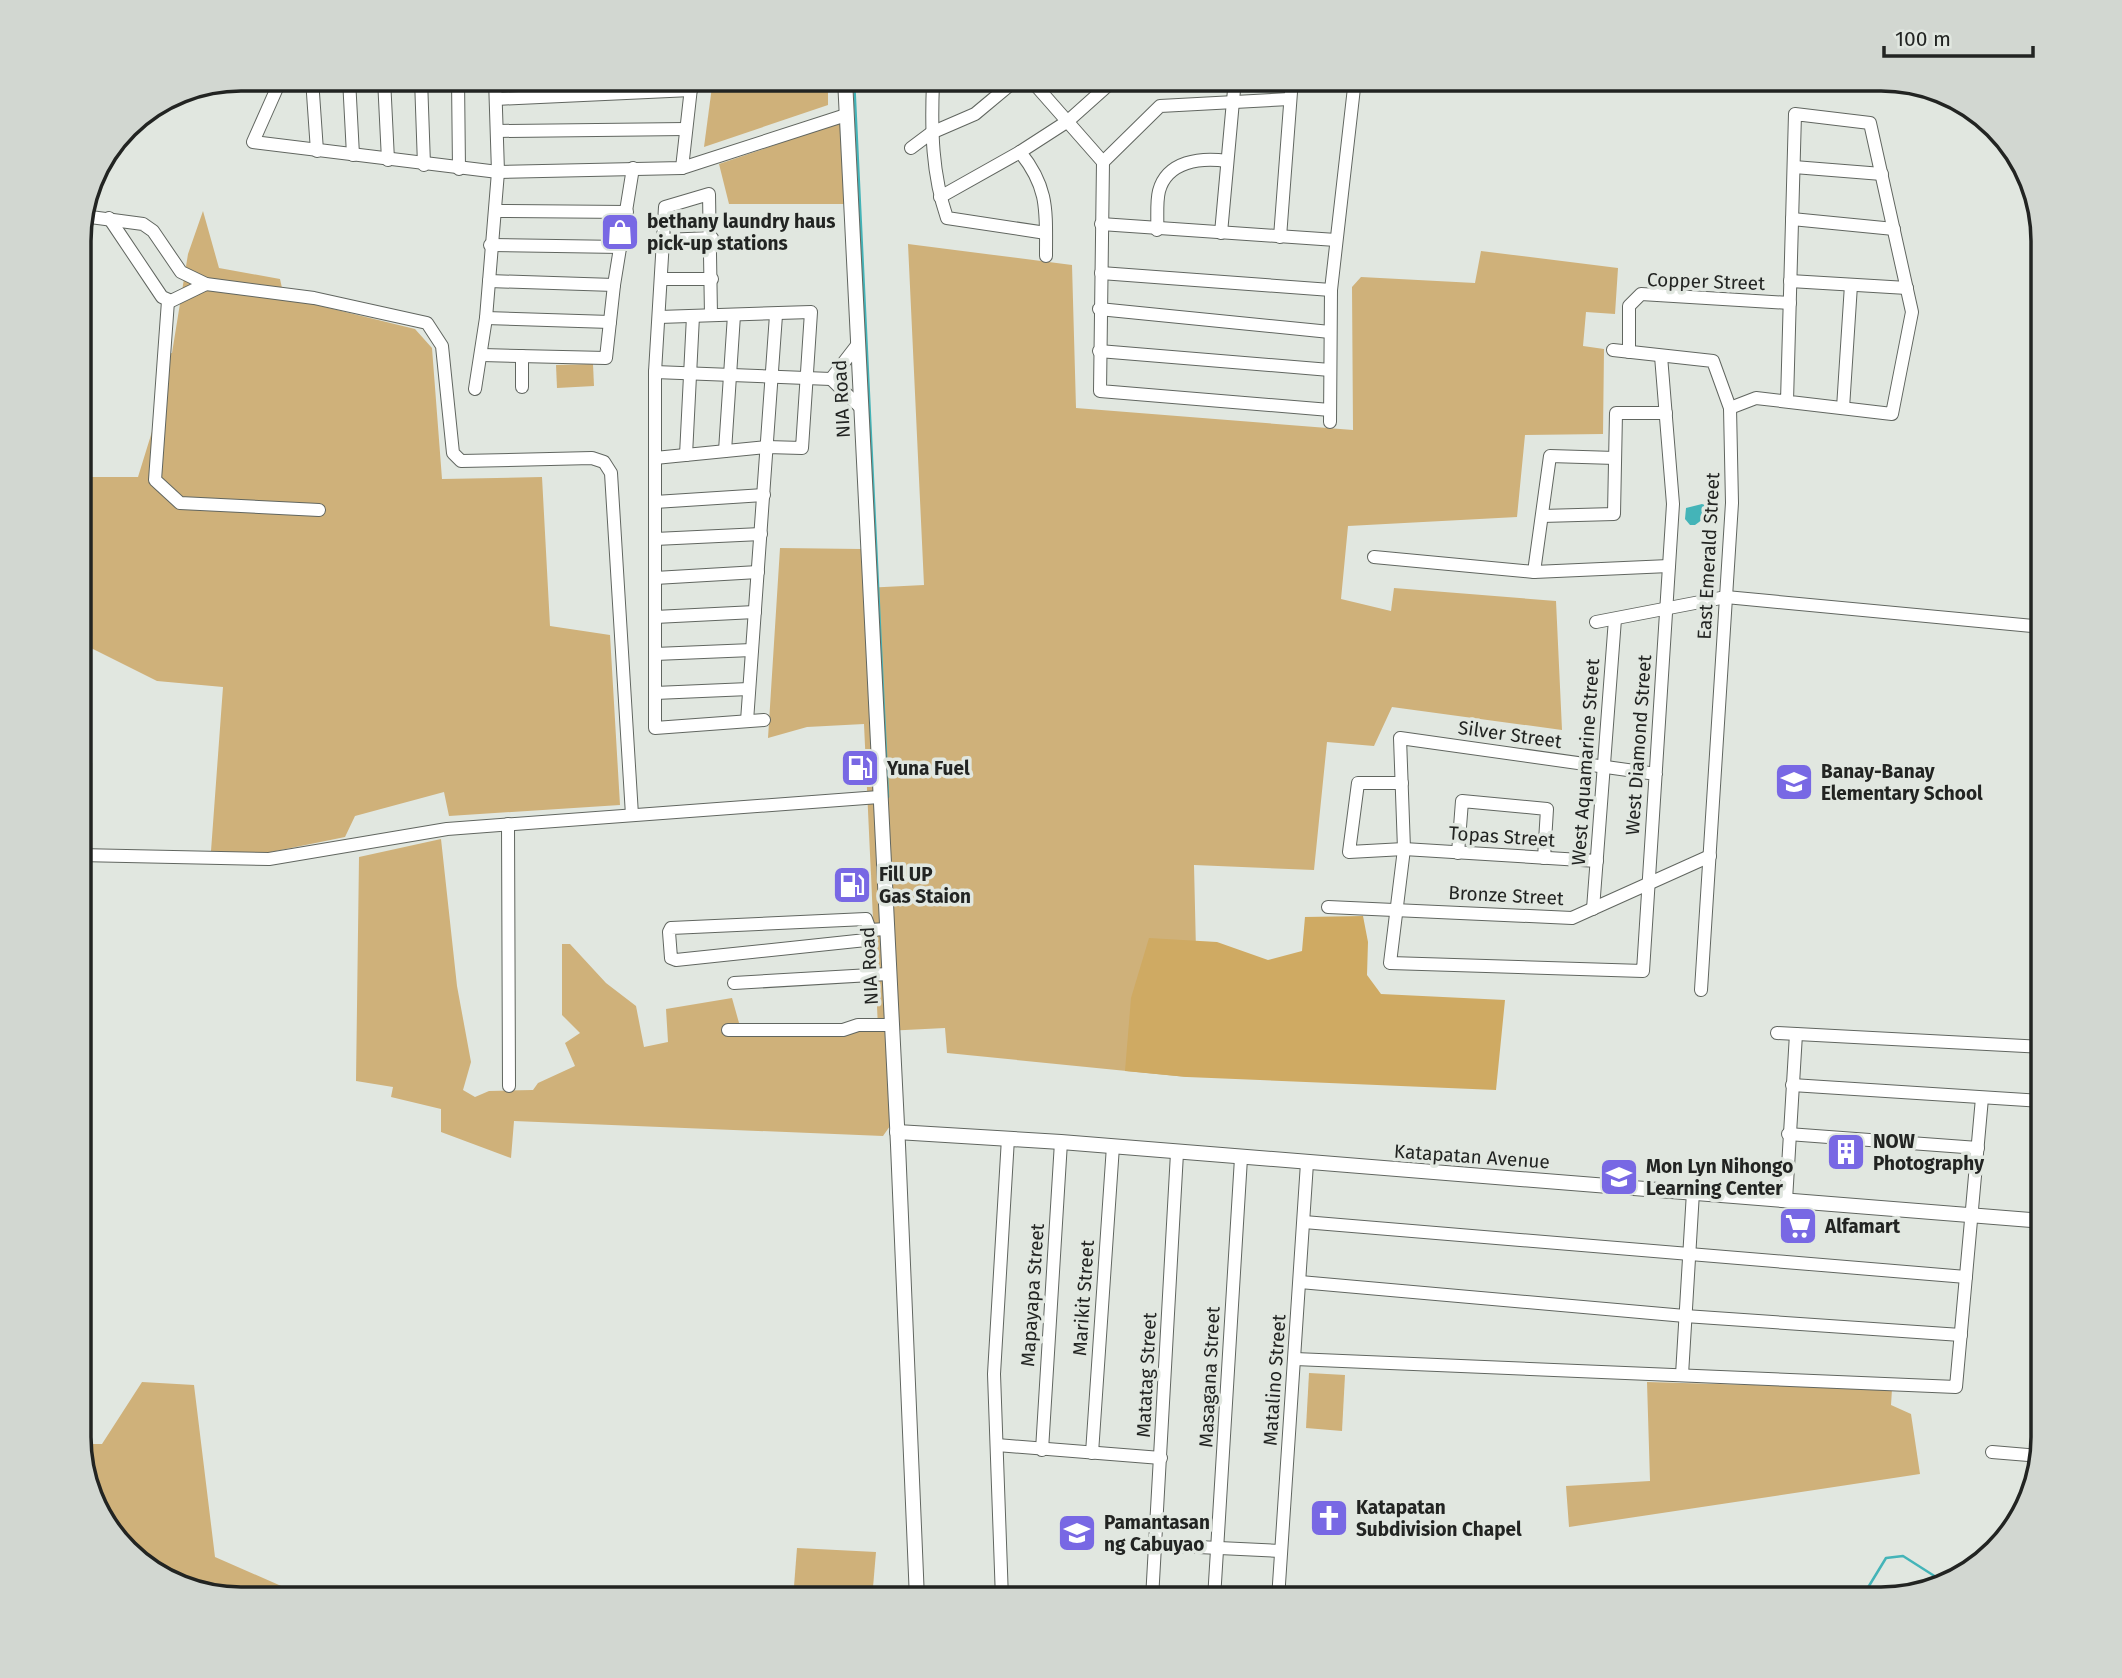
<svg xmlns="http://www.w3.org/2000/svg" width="2122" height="1678" viewBox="0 0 2122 1678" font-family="'Fira Sans',sans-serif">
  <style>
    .green { fill: #cfb17a }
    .forest { fill: #cfaa63 }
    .water { fill: #44b4b8 }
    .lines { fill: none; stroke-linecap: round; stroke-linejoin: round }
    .stream { stroke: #44b4b8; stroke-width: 2.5 }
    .minor-casing { stroke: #616660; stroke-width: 14 }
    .tertiary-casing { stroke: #616660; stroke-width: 16 }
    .minor { stroke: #fff; stroke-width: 12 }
    .tertiary { stroke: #fff; stroke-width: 14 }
    .labels { text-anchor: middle; stroke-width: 7; stroke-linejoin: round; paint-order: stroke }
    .poi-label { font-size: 19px; font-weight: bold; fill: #222422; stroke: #e1e7e0; text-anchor: start }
    .street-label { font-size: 19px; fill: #222422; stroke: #e1e7e0 }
    .rim { fill: none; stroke: #222422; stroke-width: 3.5 }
  </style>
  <rect width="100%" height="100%" fill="#e1e7e0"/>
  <g class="green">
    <polygon points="713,79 828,79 828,105 704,147"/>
    <polygon points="842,122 844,204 729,204 719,164"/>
    <polygon points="203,211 219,268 280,279 284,297 415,329 432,348 442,479 542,477 550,626 610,635 620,805 449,816 444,792 355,816 345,837 247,857 211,851 223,687 157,681 79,642 79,477 138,477 163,396 159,355 172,353 188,254"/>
    <polygon points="908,244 1072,265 1076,408 1353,430 1352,287 1361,277 1475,283 1481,251 1618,268 1615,314 1586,312 1583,346 1604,349 1603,434 1525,435 1517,517 1348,526 1341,599 1391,611 1394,588 1556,601 1562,730 1392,707 1374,746 1327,742 1314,870 1194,865 1197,994 1187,1077 947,1053 945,1028 885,1031 890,1126 883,1136 514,1121 511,1158 441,1132 441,1109 391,1097 393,1087 356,1081 359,857 441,839 457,986 471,1062 463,1090 475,1097 489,1091 533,1090 538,1083 575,1066 565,1043 580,1033 562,1015 562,944 570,944 606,983 636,1006 644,1047 668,1042 666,1009 732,998 741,1030 878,1028 864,724 807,727 768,738 780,548 861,549 864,588 924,585"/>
    <polygon points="593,364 594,386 557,388 556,365"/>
    <polygon points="79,1233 90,1235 81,1281 91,1282 79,1362"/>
    <polygon points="1309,1373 1345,1375 1342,1431 1306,1428"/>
    <polygon points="142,1382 194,1385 215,1557 304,1596 304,1599 240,1599 179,1587 134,1559 96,1509 79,1444 102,1444"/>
    <polygon points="1647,1382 1892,1389 1891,1405 1911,1414 1920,1474 1569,1527 1566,1486 1650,1481"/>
    <polygon points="797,1548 876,1552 872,1599 793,1599"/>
  </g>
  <polygon class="forest" points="1363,916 1368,942 1367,975 1381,994 1505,1000 1496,1090 1187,1077 1125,1071 1131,998 1149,938 1217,942 1268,960 1302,951 1305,917"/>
  <polygon class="water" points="1702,504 1710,507 1710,514 1695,525 1690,525 1685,519 1686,508"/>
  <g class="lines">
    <g class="stream">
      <polyline points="854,79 888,797"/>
      <polyline points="1861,1599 1886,1558 1903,1556 1947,1584"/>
    </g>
    <g class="minor-casing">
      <g id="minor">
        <polyline points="281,79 253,142 498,172 682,168 846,115"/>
        <polyline points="312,79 317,151"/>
        <polyline points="349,79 353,155"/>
        <polyline points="384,79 388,160"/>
        <polyline points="421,79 424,165"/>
        <polyline points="458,79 459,169"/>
        <polyline points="1030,79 1103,162 1100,391 1330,410"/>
        <path d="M933,83c-2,47 -1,91 14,135l99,15"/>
        <polyline points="496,99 691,90"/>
        <polyline points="497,131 686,129"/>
        <polyline points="911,148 931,133 975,114 1017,79"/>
        <path d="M1020,152c29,36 26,59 26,104"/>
        <polyline points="1103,162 1160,106 1289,99"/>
        <polyline points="1794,167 1882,174"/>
        <polyline points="682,168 692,79"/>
        <polyline points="940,197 1020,152 1068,121 1115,79"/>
        <polyline points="495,211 627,212"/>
        <polyline points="83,216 143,224 153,231 181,272 206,284 314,298 427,323 442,346 453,453 461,461 592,458 604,462 611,473 632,815"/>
        <polyline points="109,218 162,297 171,301 206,284"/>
        <polyline points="1792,219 1894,229"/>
        <polyline points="1101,224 1336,240"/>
        <path d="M1157,230c1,-12 -1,-27 2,-39 8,-30 42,-34 68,-30"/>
        <polyline points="1221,233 1235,79"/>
        <polyline points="1280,237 1292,79"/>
        <polyline points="664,240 712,238"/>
        <polyline points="490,245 621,247"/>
        <polyline points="1101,273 1331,290"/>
        <polyline points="662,279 712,279"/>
        <polyline points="489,281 614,285"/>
        <polyline points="1790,281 1907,288"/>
        <polyline points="168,301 155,480 180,503 319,510"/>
        <polyline points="1099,309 1330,332"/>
        <polyline points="711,315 709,194 665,207 655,372 655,728 764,720"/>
        <polyline points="486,318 610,322"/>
        <polyline points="858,344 831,379 861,408"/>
        <polyline points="1613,350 1713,361 1730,408 1732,503 1701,990"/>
        <polyline points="1099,351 1330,370"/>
        <polyline points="1629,352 1629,306 1641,294 1790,303"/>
        <polyline points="482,355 606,358 614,285 633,168"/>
        <polyline points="522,356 522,387"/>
        <polyline points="655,372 831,379"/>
        <polyline points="475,389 486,318 498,172 495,79"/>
        <polyline points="1730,408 1756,398 1892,414 1912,312 1870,123 1795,114 1787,401"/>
        <polyline points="1843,408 1851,285"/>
        <polyline points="1330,422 1331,290 1355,79"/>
        <polyline points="725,451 734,315"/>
        <polyline points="686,455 693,316"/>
        <polyline points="655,458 767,447 802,448 811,312 659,317"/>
        <polyline points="655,502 764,495"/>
        <polyline points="1542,516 1614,514 1616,413 1666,413"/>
        <polyline points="655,539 761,534"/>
        <polyline points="1374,557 1534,572 1669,566"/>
        <polyline points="1534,572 1550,456 1615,458"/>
        <polyline points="655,578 758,572"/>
        <polyline points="655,617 755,612"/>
        <polyline points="1596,622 1726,597 2043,627"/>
        <polyline points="655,654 752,650"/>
        <polyline points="655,693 749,689"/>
        <polyline points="747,721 776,315"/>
        <polyline points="1656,774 1400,738 1404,849 1390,963 1643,971 1673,504 1661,356"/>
        <polyline points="1402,783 1358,783 1349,852 1404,849 1597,861"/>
        <polyline points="508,824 509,1086"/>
        <polyline points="1458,853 1462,801 1547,809 1544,858"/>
        <polyline points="79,855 269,859 447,829 879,797"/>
        <polyline points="1328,907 1572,918 1710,856"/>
        <polyline points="1593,909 1615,619"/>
        <polyline points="870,930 866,919 671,928 669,932 671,958 676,960 866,940 870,937 870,930 886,929"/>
        <polyline points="734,983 888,974"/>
        <polyline points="728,1030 843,1030 858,1025 891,1025"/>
        <polyline points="1777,1033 2043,1047"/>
        <polyline points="1792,1085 2042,1101 2043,1085"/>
        <polyline points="1788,1134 1978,1148"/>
        <polyline points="1786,1200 1796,1034"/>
        <polyline points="1304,1222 1966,1277"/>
        <polyline points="1300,1282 1685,1316 1961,1335"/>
        <polyline points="1295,1359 1956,1387 1982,1098"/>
        <polyline points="1682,1375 1693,1192"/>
        <polyline points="997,1445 1161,1458"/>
        <polyline points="1042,1450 1061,1142"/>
        <polyline points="1992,1452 2040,1456"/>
        <polyline points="1092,1453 1113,1146"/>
        <polyline points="1156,1545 1280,1551"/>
        <polyline points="1002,1599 994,1374 1008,1138"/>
        <polyline points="1152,1599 1177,1153"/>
        <polyline points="1214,1599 1241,1158"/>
        <polyline points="1278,1599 1307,1163"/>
      </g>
    </g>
    <g class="tertiary-casing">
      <g id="tertiary">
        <polyline points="845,79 898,1145 917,1599"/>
        <polyline points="897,1132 1061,1142 2043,1221"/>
      </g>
    </g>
    <use href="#minor" class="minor"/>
    <use href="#tertiary" class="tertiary"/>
  </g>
  <defs>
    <g id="shop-square" transform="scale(2.0125)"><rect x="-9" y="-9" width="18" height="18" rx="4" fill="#7868e4" stroke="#e1e7e0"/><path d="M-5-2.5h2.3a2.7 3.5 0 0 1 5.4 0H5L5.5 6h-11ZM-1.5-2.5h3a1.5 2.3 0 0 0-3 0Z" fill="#fff"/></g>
    <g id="fuel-square" transform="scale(2.0125)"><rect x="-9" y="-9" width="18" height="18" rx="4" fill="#7868e4" stroke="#e1e7e0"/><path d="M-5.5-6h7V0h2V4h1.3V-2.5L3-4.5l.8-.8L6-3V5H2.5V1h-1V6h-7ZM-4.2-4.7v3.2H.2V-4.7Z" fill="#fff"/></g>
    <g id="school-square" transform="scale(2.0125)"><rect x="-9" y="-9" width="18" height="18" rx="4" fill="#7868e4" stroke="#e1e7e0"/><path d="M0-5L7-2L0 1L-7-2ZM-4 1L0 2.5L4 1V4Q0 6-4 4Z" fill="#fff"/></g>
    <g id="building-square" transform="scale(2.0125)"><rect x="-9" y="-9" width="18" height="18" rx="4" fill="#7868e4" stroke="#e1e7e0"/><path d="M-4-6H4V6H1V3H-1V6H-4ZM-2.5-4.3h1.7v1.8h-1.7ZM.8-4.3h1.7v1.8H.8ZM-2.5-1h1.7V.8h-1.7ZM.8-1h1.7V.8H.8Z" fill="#fff"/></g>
    <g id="supermarket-square" transform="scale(2.0125)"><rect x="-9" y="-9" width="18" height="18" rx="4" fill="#7868e4" stroke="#e1e7e0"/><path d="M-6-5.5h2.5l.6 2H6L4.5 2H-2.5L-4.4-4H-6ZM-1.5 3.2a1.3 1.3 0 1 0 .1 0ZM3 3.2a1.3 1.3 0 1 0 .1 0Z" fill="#fff"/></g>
    <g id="church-square" transform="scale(2.0125)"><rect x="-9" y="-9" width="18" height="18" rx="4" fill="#7868e4" stroke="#e1e7e0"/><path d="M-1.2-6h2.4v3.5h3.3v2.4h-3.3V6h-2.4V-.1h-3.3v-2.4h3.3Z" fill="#fff"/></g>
    <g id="university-square" transform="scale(2.0125)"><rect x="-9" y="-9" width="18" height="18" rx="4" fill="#7868e4" stroke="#e1e7e0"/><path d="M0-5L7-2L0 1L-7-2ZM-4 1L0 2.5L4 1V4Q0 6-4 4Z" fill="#fff"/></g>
  </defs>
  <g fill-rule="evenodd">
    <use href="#shop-square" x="620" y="232"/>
    <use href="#fuel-square" x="860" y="768"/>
    <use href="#school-square" x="1794" y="782"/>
    <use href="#fuel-square" x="852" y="885"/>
    <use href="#building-square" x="1846" y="1152"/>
    <use href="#school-square" x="1619" y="1177"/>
    <use href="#supermarket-square" x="1798" y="1226"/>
    <use href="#church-square" x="1329" y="1518"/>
    <use href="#university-square" x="1077" y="1533"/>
  </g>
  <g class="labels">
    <g class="poi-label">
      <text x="647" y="228">bethany laundry haus<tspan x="647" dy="22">pick-up stations</tspan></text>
      <text x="887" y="775">Yuna Fuel</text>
      <text x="1821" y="778">Banay-Banay<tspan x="1821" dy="22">Elementary School</tspan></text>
      <text x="879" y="881">Fill UP<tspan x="879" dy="22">Gas Staion</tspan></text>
      <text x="1873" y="1148">NOW<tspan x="1873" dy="22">Photography</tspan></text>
      <text x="1646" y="1173">Mon Lyn Nihongo<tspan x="1646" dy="22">Learning Center</tspan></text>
      <text x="1825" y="1233">Alfamart</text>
      <text x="1356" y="1514">Katapatan<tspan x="1356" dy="22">Subdivision Chapel</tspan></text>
      <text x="1104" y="1529">Pamantasan<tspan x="1104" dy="22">ng Cabuyao</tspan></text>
    </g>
    <g class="street-label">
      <text transform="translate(1706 281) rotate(2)" y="7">Copper Street</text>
      <text transform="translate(841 399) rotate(-93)" y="7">NIA Road</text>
      <text transform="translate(1708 556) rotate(-87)" y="7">East Emerald Street</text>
      <text transform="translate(1510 734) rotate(8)" y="7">Silver Street</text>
      <text transform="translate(1638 745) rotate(-86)" y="7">West Diamond Street</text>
      <text transform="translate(1585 762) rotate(-86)" y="7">West Aquamarine Street</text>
      <text transform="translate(1502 836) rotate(4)" y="7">Topas Street</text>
      <text transform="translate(1506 895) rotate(3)" y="7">Bronze Street</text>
      <text transform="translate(869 966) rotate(-93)" y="7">NIA Road</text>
      <text transform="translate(1472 1156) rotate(4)" y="7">Katapatan Avenue</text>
      <text transform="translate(1032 1295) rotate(-86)" y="7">Mapayapa Street</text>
      <text transform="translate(1083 1298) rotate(-86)" y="7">Marikit Street</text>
      <text transform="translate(1146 1375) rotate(-87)" y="7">Matatag Street</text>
      <text transform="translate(1209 1377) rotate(-87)" y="7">Masagana Street</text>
      <text transform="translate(1274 1380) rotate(-86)" y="7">Matalino Street</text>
    </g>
  </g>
  <path d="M0 0H2122V1678H0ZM241 91H1881A150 150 0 0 1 2031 241V1437A150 150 0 0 1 1881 1587H241A150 150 0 0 1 91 1437V241A150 150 0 0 1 241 91Z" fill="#d2d7d1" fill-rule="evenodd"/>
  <path class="rim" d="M241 91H1881A150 150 0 0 1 2031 241V1437A150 150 0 0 1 1881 1587H241A150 150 0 0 1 91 1437V241A150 150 0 0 1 241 91Z"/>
  <path d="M1884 46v10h149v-10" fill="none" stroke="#222422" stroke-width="3.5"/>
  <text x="1895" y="46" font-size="21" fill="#222422" stroke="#e1e7e0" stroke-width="5" paint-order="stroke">100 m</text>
</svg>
